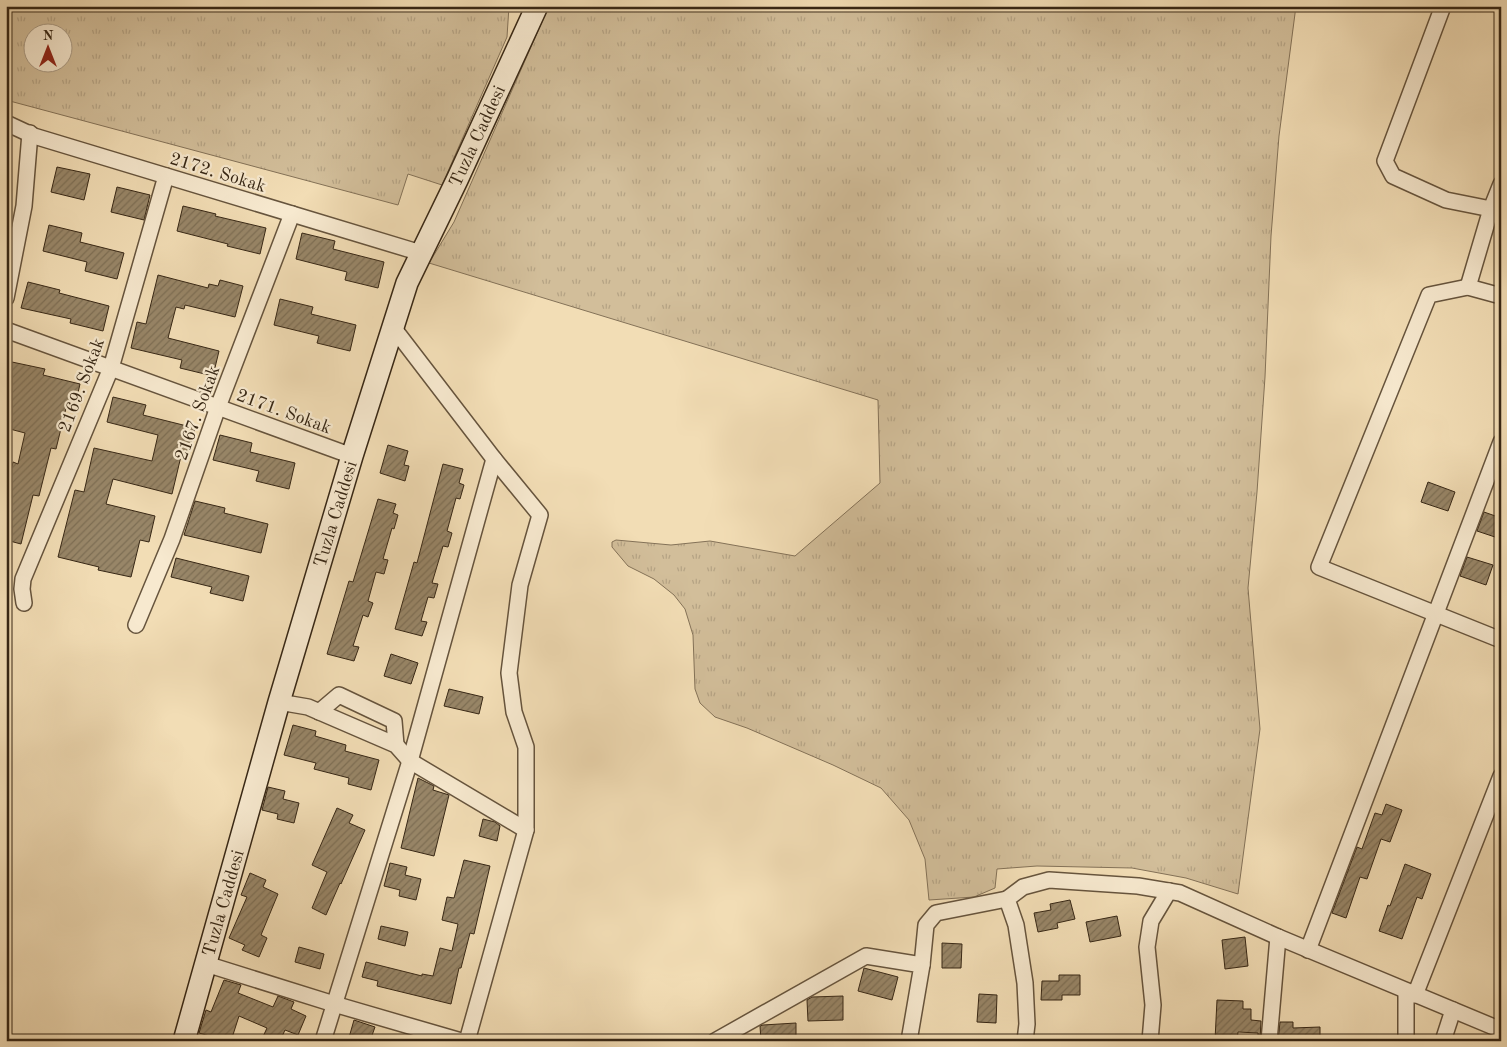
<svg xmlns="http://www.w3.org/2000/svg" width="1507" height="1047" viewBox="0 0 1507 1047" font-family="'Old Standard TT',serif">
  <style>
    .grass { fill: url(#grass-tufts); stroke: #847258; fill-rule: evenodd }
    .building { fill: url(#building-hatch); stroke: #372715 }
    .lines { fill: none; stroke-linecap: round; stroke-linejoin: round }
    .minor-casing { stroke: #66543d; stroke-width: 18 }
    .secondary-casing { stroke: #372715; stroke-width: 24 }
    .minor { stroke: #f7e9cf; stroke-width: 15 }
    .secondary { stroke: #f7e9cf; stroke-width: 21 }
    .labels { text-anchor: middle; stroke-width: 4.5; stroke-linejoin: round; paint-order: stroke }
    .street-label { font-size: 18px; fill: #372715; stroke: #f7e9cf }
  </style>
  <defs>
    <pattern id="grass-tufts" width="24" height="20" patternUnits="userSpaceOnUse" patternTransform="scale(1.25)"><rect width="24" height="20" fill="#d2be9a"/><path d="M3 7l-1-3M5 7V3M7 7l1-3M15 17l-1-3M17 17v-4M19 17l1-3" fill="none" stroke="#b5a384"/></pattern>
    <pattern id="building-hatch" width="6" height="6" patternUnits="userSpaceOnUse" patternTransform="scale(1.25)"><rect width="6" height="6" fill="#988668"/><path d="M-1 1l2-2M0 6l6-6M5 7l2-2" fill="none" stroke="#7d6e54"/></pattern>
  </defs>
  <rect width="100%" height="100%" fill="#f2ddb5"/>
  <filter id="stains"><feTurbulence type="fractalNoise" baseFrequency=".004" numOctaves="4"/><feColorMatrix values="0 0 0 0 .2 0 0 0 0 .09 0 0 0 0 .02 0 0 0 .5 -.17"/></filter>
  <radialGradient id="worn" r=".72"><stop offset=".6" stop-color="#630" stop-opacity="0"/><stop offset="1" stop-color="#630" stop-opacity=".3"/></radialGradient>
  <g class="grass">
    <path d="M6,6h503l-2,31 -65,148 -34,-11 -10,31 -392,-105zM32,32h30v30h-30z"/>
    <polygon points="549,6 1296,6 1279,136 1271,236 1265,377 1257,492 1248,588 1260,729 1238,894 1186,878 1132,868 1037,866 997,869 995,888 974,897 929,900 925,859 909,820 881,788 833,765 747,728 715,717 700,703 695,689 693,635 685,609 674,595 654,579 628,566 612,547 612,542 616,540 671,545 710,541 795,556 880,483 878,400 429,263 454,222"/>
  </g>
  <g class="building">
    <polygon points="57,167 90,174 84,200 51,192"/>
    <polygon points="117,187 150,195 144,220 111,212"/>
    <polygon points="183,206 216,214 215,216 266,228 260,254 227,246 228,244 177,231"/>
    <polygon points="49,225 82,233 80,242 124,253 117,279 85,271 87,262 43,251"/>
    <polygon points="302,233 335,241 333,249 384,262 378,288 345,280 347,272 296,259"/>
    <polygon points="158,275 208,288 209,284 218,286 220,280 243,286 235,317 185,305 184,309 176,307 168,338 219,351 213,376 180,368 182,360 131,348 137,322 146,324"/>
    <polygon points="28,282 60,290 59,293 109,306 103,331 70,323 71,319 21,308"/>
    <polygon points="280,299 313,307 311,314 356,325 350,351 317,343 319,336 274,325"/>
    <polygon points="12,362 45,369 43,375 80,384 74,410 66,408 56,449 51,448 39,496 33,495 21,544 6,540 6,490 13,462 18,464 25,433 6,428 6,385"/>
    <polygon points="113,397 146,405 143,415 195,428 188,454 182,452 172,494 113,479 106,504 155,516 149,542 140,540 131,577 98,570 99,567 58,557 75,490 84,492 94,448 152,461 158,435 107,422"/>
    <polygon points="220,435 252,443 250,452 295,463 289,489 256,481 259,471 213,460"/>
    <polygon points="388,445 408,451 404,465 409,466 405,481 380,473"/>
    <polygon points="443,464 463,469 459,483 464,485 460,499 456,498 447,531 452,533 448,547 443,546 432,583 438,584 434,598 428,597 421,621 427,622 422,636 395,629 414,562 417,563"/>
    <polygon points="1428,482 1455,492 1448,511 1421,502"/>
    <polygon points="378,499 396,504 393,513 398,515 394,529 392,528 383,559 388,560 384,574 376,572 368,601 373,603 368,617 363,615 353,646 359,647 354,661 327,654 349,581 353,582"/>
    <polygon points="195,501 225,508 224,513 268,524 261,553 184,535"/>
    <polygon points="1484,512 1501,518 1501,539 1477,531"/>
    <polygon points="1467,557 1493,565 1486,585 1460,576"/>
    <polygon points="176,558 249,576 243,601 210,593 212,587 171,577"/>
    <polygon points="391,654 418,663 411,684 384,676"/>
    <polygon points="449,689 483,697 479,714 444,706"/>
    <polygon points="293,725 316,731 315,736 346,745 345,751 379,760 371,790 348,784 349,778 314,769 316,763 284,755"/>
    <polygon points="418,778 434,786 433,790 449,795 434,856 401,848"/>
    <polygon points="268,787 285,791 283,799 299,803 294,823 277,819 278,814 262,810"/>
    <polygon points="1386,804 1402,810 1390,842 1381,839 1367,879 1360,877 1346,918 1332,913 1357,847 1362,849 1375,813 1382,815"/>
    <polygon points="337,808 353,815 349,823 365,830 341,884 340,883 326,915 312,908 327,872 312,865"/>
    <polygon points="483,819 495,822 500,826 497,841 479,836"/>
    <polygon points="464,860 490,866 474,934 470,933 461,968 459,968 451,1004 377,986 378,981 362,977 366,962 422,976 422,974 433,976 440,948 452,951 458,924 442,920 447,897 454,898"/>
    <polygon points="390,863 407,867 405,875 421,879 416,900 399,896 400,890 384,886"/>
    <polygon points="1405,864 1431,874 1422,899 1417,897 1402,939 1379,931 1388,905 1390,906"/>
    <polygon points="250,873 266,880 263,887 278,894 261,935 267,938 259,957 242,950 245,945 229,938 247,897 241,895"/>
    <polygon points="1070,900 1075,919 1057,923 1058,928 1038,932 1034,913 1051,910 1050,904"/>
    <polygon points="1117,916 1121,936 1090,942 1086,922"/>
    <polygon points="381,926 408,932 405,946 378,939"/>
    <polygon points="1245,937 1248,966 1225,969 1222,940"/>
    <polygon points="942,943 962,944 961,968 942,968"/>
    <polygon points="299,947 324,954 320,969 295,962"/>
    <polygon points="864,968 898,977 892,1000 858,991"/>
    <polygon points="1059,975 1080,975 1080,995 1062,995 1062,1000 1041,1000 1042,981 1059,981"/>
    <polygon points="224,980 241,985 238,993 273,1007 278,996 294,1002 291,1009 306,1016 298,1035 285,1030 280,1041 261,1041 267,1028 239,1016 231,1041 212,1041 213,1037 199,1033 206,1010 211,1012"/>
    <polygon points="979,994 997,995 996,1023 977,1022"/>
    <polygon points="843,996 843,1020 808,1021 807,1000 812,997"/>
    <polygon points="1217,1000 1243,1001 1243,1009 1251,1009 1251,1020 1261,1021 1260,1041 1258,1041 1258,1033 1238,1032 1237,1041 1215,1040"/>
    <polygon points="354,1020 375,1027 370,1041 348,1041"/>
    <polygon points="1280,1022 1293,1022 1293,1028 1320,1027 1320,1041 1278,1041"/>
    <polygon points="796,1023 796,1041 761,1041 760,1026 763,1025"/>
  </g>
  <g class="lines">
    <g class="minor-casing">
      <g id="minor">
        <polyline points="1443,6 1385,161 1393,176 1446,200 1491,209"/>
        <polyline points="6,123 34,136 421,253"/>
        <polyline points="1468,287 1491,209 1501,184"/>
        <polyline points="1501,296 1468,287 1429,295 1319,567 1501,640"/>
        <polyline points="6,298 24,206 30,133"/>
        <polyline points="392,326 494,459 540,515 520,585 509,673 514,712 526,747 526,830 467,1041"/>
        <polyline points="6,330 352,456"/>
        <polyline points="24,603 22,589 23,579 111,368 166,176"/>
        <polyline points="136,625 172,539 218,407 292,214"/>
        <polyline points="279,702 308,707 396,745 410,761 526,830"/>
        <polyline points="319,712 339,695 394,721 396,745"/>
        <polyline points="1308,950 1501,442"/>
        <polyline points="206,964 334,1004 461,1041"/>
        <polyline points="922,965 926,925 936,913 1007,899"/>
        <polyline points="1415,995 1501,776"/>
        <polyline points="323,1041 410,761 494,459"/>
        <polyline points="715,1041 866,956 922,965 909,1041"/>
        <polyline points="1025,1041 1027,1024 1025,983 1016,925 1007,899 1023,887 1049,880 1138,886 1180,893 1278,937 1501,1030"/>
        <polyline points="1150,1041 1153,1005 1147,947 1151,921 1169,891"/>
        <polyline points="1269,1041 1278,937"/>
        <polyline points="1406,1041 1406,991"/>
        <polyline points="1443,1041 1453,1010"/>
      </g>
    </g>
    <g class="secondary-casing">
      <polyline id="secondary" points="184,1041 279,702 352,456 407,283 457,180 537,6"/>
    </g>
    <use href="#minor" class="minor"/>
    <use href="#secondary" class="secondary"/>
  </g>
  <g class="labels">
    <g class="street-label">
      <text transform="translate(477 136) rotate(-65)" y="6">Tuzla Caddesi</text>
      <text transform="translate(218 172) rotate(17)" y="6">2172. Sokak</text>
      <text transform="translate(81 385) rotate(-69)" y="6">2169. Sokak</text>
      <text transform="translate(284 411) rotate(20)" y="6">2171. Sokak</text>
      <text transform="translate(197 413) rotate(-70)" y="6">2167. Sokak</text>
      <text transform="translate(335 514) rotate(-73)" y="6">Tuzla Caddesi</text>
      <text transform="translate(223 903) rotate(-74)" y="6">Tuzla Caddesi</text>
    </g>
  </g>
  <rect width="1507" height="1047" fill="none" stroke="#f2ddb5" stroke-width="25"/>
  <rect x="8" y="8" width="1492" height="1032" fill="none" stroke="#372715" stroke-width="2.5"/>
  <rect x="12" y="12" width="1482" height="1022" fill="none" stroke="#372715"/>
  <g transform="translate(48 48)"><circle r="24" fill="#f7e9cf" stroke="#aa9b85"/>
  <path d="M0-4L9 19L0 12L-9 19Z" fill="#8f2418"/>
  <text y="-8" font-size="14" font-weight="bold" text-anchor="middle" fill="#372715">N</text>
  </g>
  <rect width="100%" height="100%" filter="url(#stains)"/>
  <rect width="100%" height="100%" fill="url(#worn)"/>
</svg>
